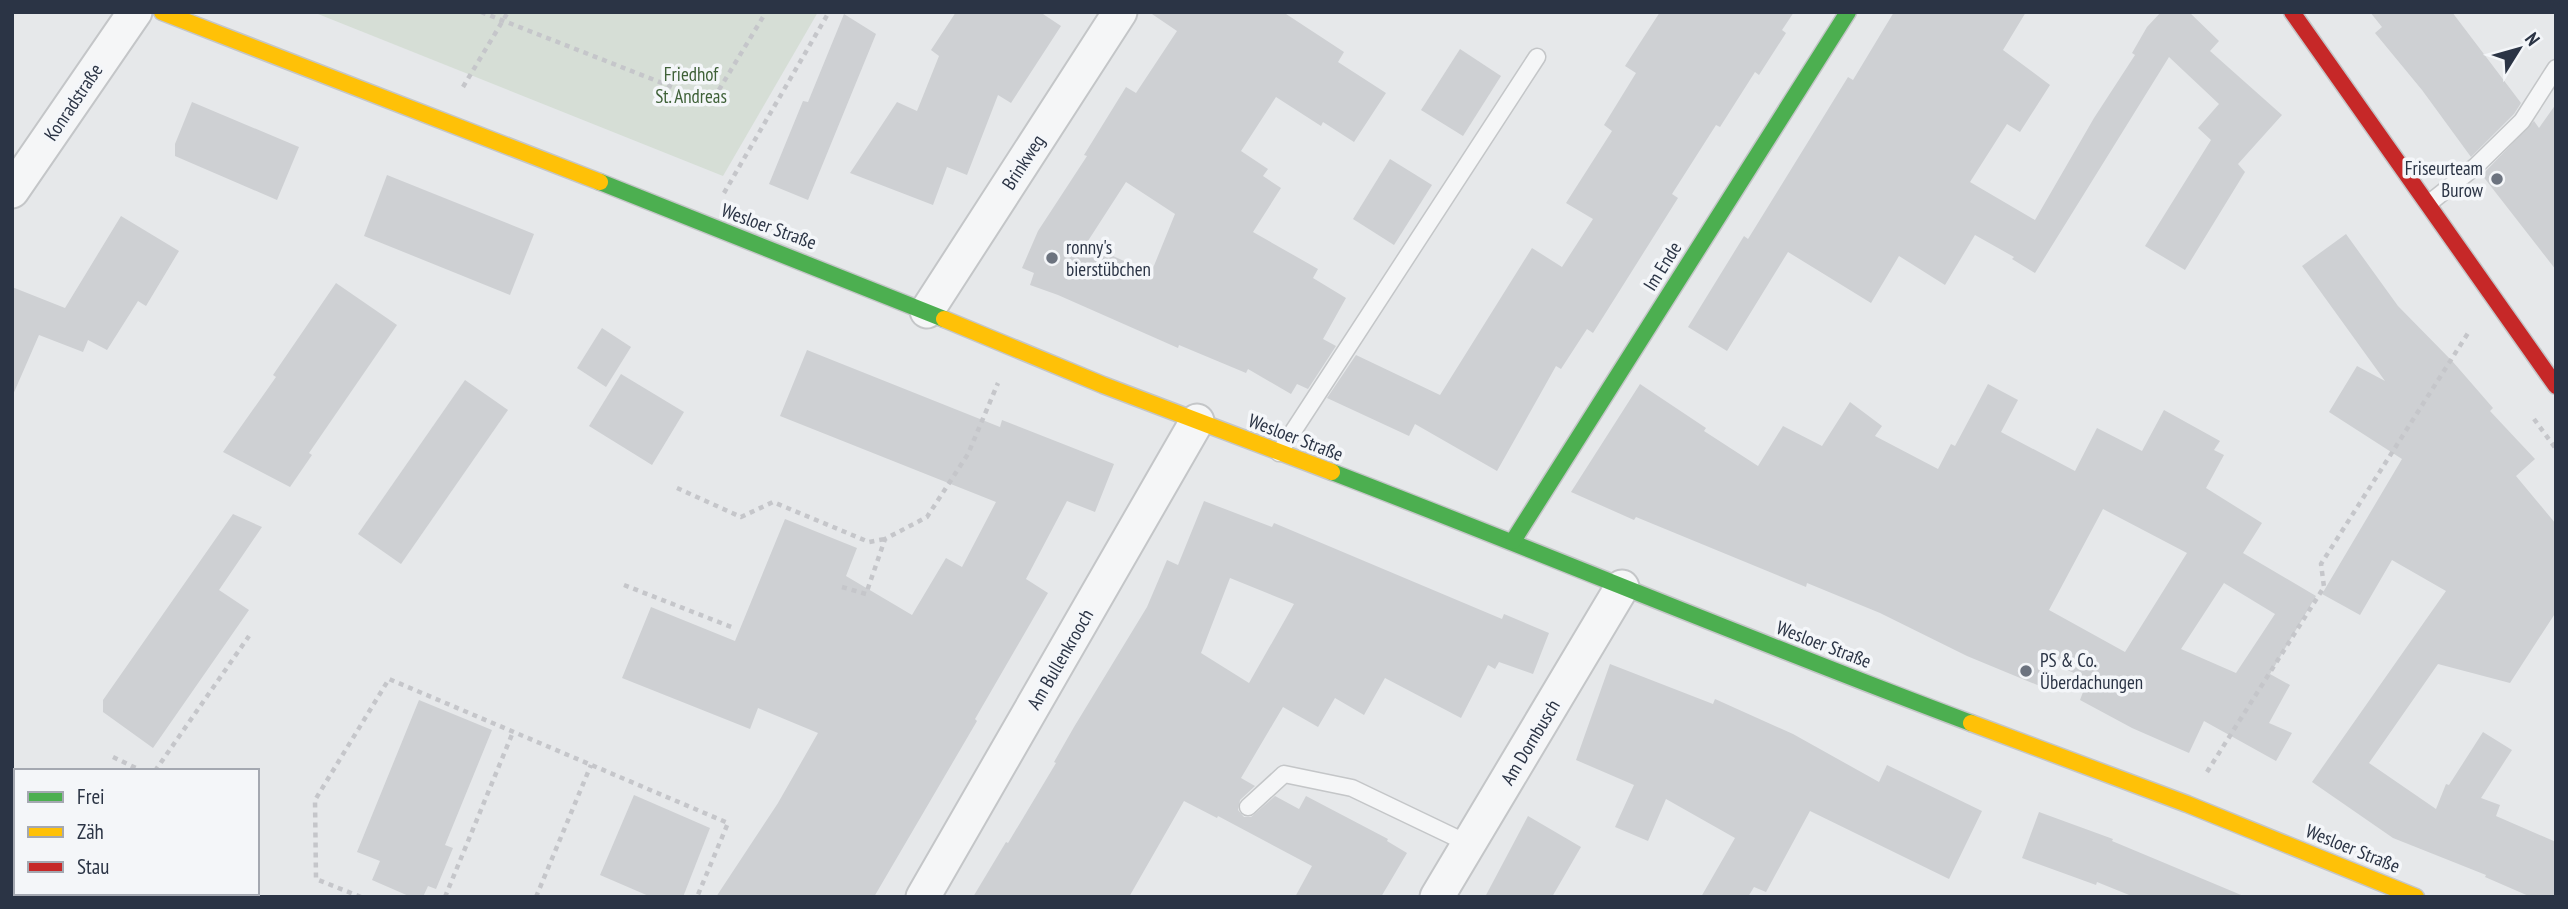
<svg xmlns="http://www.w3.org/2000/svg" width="2568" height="909" viewBox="0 0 2568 909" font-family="'PT Sans Narrow',sans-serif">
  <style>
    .green { fill: #d6ded6 }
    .building { fill: #ced0d3; fill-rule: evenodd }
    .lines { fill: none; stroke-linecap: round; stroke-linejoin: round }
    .lane-casing { stroke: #c4c6c8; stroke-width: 19 }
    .street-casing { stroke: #c4c6c8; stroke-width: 37 }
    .fast-casing { stroke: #c4c6c8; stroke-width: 19 }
    .slow-casing { stroke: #c4c6c8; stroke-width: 19 }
    .jam-casing { stroke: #c4c6c8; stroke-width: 19 }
    .path { stroke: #c5c6ca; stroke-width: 4.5; stroke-dasharray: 5 5; stroke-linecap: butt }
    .lane { stroke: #f5f6f7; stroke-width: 16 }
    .street { stroke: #f5f6f7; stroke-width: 33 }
    .fast { stroke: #4caf50; stroke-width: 16 }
    .slow { stroke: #ffc107; stroke-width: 16 }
    .jam { stroke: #c62828; stroke-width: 16 }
    .poi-dot { fill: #6c737f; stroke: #f4f6f9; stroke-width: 2.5 }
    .labels { text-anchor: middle; stroke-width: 7; stroke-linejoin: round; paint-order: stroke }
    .park-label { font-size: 19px; fill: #3f6138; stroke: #f4f6f9 }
    .street-label { font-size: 19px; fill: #2b3445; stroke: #f4f6f9 }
    .poi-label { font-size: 19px; fill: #2b3445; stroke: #f4f6f9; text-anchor: start }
  </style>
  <rect width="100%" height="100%" fill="#e6e8ea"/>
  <g class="green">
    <polygon points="313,12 818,12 723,176"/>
    <polygon points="12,845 16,846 16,893 159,893 170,897 12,897"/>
  </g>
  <g class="building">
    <polygon points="956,12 1040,12 1061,26 1011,103 998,95 967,175 947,167 933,205 850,173 897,102 917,111 939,56 931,50"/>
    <path d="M1149,12h134l61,40 -6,10 48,31 -32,49 -31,-20 -2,4 -45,-29 -35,54 27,18 -5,7 18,12 -28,44 65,37 -5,9 33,20 -23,41 13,7 -28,43 -11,-5 -6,10 -43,-25 -2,4 -67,-28 -1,3 -120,-53 -28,-10 4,-12 -12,-5 16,-37 49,-75 -3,-1 42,-68 10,6 41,-62zM1126,182l49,32 -24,59 -65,-29z"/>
    <polygon points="1660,12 1794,12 1782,30 1786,33 1759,75 1755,72 1720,127 1716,125 1672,194 1678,198 1593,333 1587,329 1561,369 1556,366 1497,471 1415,424 1409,436 1327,398 1356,355 1440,395 1532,248 1562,267 1593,219 1566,203 1612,131 1604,125 1636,73 1625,66"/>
    <polygon points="1894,12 2026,12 2003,50 2050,85 2020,132 2007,124 1970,182 2035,220 2094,118 2135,55 2132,53 2147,27 2161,12 2189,12 2219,41 2210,51 2282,115 2238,164 2245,172 2185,270 2145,246 2211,140 2198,128 2219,104 2169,57 2035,273 2012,259 2014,257 1975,235 1945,285 1899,256 1871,303 1788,252 1727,351 1688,327 1744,236 1748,239 1848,77 1853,80"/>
    <polygon points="2370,12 2452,12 2521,103 2514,114 2471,157 2422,90 2375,33 2382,27"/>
    <polygon points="844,14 876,34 808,200 769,184 803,101 808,102"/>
    <polygon points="1460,49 1501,76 1463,136 1421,110"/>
    <polygon points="192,102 299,147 277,200 175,156 175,144"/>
    <polygon points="2556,104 2556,270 2482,175 2534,121 2539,128"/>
    <polygon points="1390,159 1432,185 1394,245 1353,219"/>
    <polygon points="387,175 534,234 510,295 364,236"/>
    <polygon points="121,216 179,251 146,306 138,301 107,350 88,340 83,352 39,335 12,397 12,287 65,308"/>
    <polygon points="2346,234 2398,306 2453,362 2493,408 2490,411 2535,459 2516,476 2556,524 2556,612 2510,683 2438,664 2369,763 2436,809 2446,784 2449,785 2483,732 2512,750 2481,798 2500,805 2496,816 2556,842 2556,897 2531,897 2485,877 2486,875 2393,838 2312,782 2446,591 2392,560 2360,615 2322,594 2402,459 2329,412 2357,366 2385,381 2302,266"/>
    <polygon points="336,283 397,325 309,453 312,455 290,487 223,452 276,377 273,375"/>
    <polygon points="602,328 631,347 606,387 577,368"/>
    <polygon points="807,350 1000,427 1002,420 1114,464 1095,512 1067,501 1026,579 1048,593 975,719 977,721 874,897 716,897 778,803 818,733 758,708 750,729 622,678 651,607 735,641 785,519 857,548 846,576 912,615 946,558 962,567 996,502 780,416"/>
    <polygon points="621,374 684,412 652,465 589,426"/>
    <polygon points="465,380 508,410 401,564 358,534"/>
    <path d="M1640,384l66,44 -2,3 54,35 25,-40 39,20 28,-44 32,24 -7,10 63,33 13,-25 4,2 33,-62 30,16 -17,32 74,39 22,-43 45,23 22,-41 56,31 -6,9 10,5 -18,33 56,35 -19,30 73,43 -46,78 20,11 -21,38 23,10 -16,28 -72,-40 -15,32 -57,-25 -52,-28 8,-21 -35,-15 -11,23 -75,-31 -87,-43 -73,-30 -1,4 -170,-70 -2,3 -63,-28zM2103,509l84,44 -62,99 -76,-42zM2224,583l51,31 -39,59 -55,-24z"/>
    <path d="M1204,501l68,26 2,-4 228,96 2,-5 45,19 -16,41 -34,-12 -4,7 -7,-4 -27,53 -76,-40 -21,37 -29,-17 -17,29 -35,-20 -42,71 14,8 -15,14 -2,10 6,7h7l24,-21 24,13 7,-13 82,43 -1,2 20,12 -26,44h-86l17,-31 -94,-50 -1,2 -33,-17 -55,96h-156l33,-55 2,1 48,-80 -2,-1 20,-35 73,-120 20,-47 11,5zM1230,578l64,26 -45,79 -48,-30z"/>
    <polygon points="233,514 262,527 219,590 249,610 153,748 103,712 103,700"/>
    <polygon points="1610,664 1713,704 1715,699 1793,734 1879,782 1887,765 1982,811 1949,879 1810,811 1766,892 1754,887 1748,897 1701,897 1735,838 1666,799 1648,841 1615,827 1634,785 1576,760"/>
    <polygon points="419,700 492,730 445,845 453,848 436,889 428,886 423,897 411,897 372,880 380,861 357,852"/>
    <polygon points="634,795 710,828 683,897 651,897 600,875"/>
    <polygon points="2039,812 2113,839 2112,841 2246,897 2134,897 2097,882 2096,885 2022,858"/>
    <polygon points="1528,816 1581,847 1552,897 1485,897"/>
  </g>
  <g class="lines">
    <g class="lane-casing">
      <g id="lane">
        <polyline points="2428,204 2476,166 2522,121 2556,68"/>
        <polyline points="1279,453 1537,57"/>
        <polyline points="1248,807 1284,774 1352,788 1469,844"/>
      </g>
    </g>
    <g class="street-casing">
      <g id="street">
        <polyline points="12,191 135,12"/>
        <polyline points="927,311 1120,12"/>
        <polyline points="923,897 1197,421"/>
        <polyline points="1437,897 1622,587"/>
      </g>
    </g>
    <g class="fast-casing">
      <g id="fast">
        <polyline points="600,182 944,319"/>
        <path d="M1332,472c214,82 425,171 639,251"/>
        <polyline points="1513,541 1848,12"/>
      </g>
    </g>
    <g class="slow-casing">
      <g id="slow">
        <polyline points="162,12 600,182"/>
        <polyline points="944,319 1103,385 1332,472"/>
        <polyline points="1971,723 2187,804 2416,897"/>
      </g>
    </g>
    <g class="jam-casing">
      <polyline id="jam" points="2292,12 2556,386"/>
    </g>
    <g class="path">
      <polyline points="481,12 708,101 714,98 766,12"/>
      <polyline points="463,87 508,12"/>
      <polyline points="724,193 829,12"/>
      <polyline points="2534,419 2556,449"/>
      <polyline points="677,488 741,517 773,502 869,542 885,539"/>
      <polyline points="624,585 734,628"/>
      <polyline points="842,587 866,594 885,539 927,517 968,454 998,383"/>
      <polyline points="113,757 142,771"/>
      <polyline points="155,771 249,636"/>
      <polyline points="2207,772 2324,587 2321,564 2470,330"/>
      <polyline points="361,897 316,879 315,800 389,679 728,823 697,897"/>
      <polyline points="445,897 513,732"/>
      <polyline points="536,897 591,765"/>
    </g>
    <use href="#lane" class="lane"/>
    <use href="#street" class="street"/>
    <use href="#fast" class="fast"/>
    <use href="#slow" class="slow"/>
    <use href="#jam" class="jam"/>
  </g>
  <g class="poi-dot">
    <circle cx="2497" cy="179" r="7"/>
    <circle cx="1052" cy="258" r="7"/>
    <circle cx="2026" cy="671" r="7"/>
  </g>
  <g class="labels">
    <g class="park-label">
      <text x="691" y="81">Friedhof<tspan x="691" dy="22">St. Andreas</tspan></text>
    </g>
    <g class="street-label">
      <text transform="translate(73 102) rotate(-56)" y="7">Konradstraße</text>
      <text transform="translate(1023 162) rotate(-57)" y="7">Brinkweg</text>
      <text transform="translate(769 226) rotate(20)" y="7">Wesloer Straße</text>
      <text transform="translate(1662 266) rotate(-58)" y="7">Im Ende</text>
      <text transform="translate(1296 437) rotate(21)" y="7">Wesloer Straße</text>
      <text transform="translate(1824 644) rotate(21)" y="7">Wesloer Straße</text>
      <text transform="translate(1060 659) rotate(-60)" y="7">Am Bullenkrooch</text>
      <text transform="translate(1530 742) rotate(-59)" y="7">Am Dornbusch</text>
      <text transform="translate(2353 848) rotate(22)" y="7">Wesloer Straße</text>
    </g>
    <g class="poi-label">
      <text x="2483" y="175" text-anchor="end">Friseurteam<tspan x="2483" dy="22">Burow</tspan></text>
      <text x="1066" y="254">ronny's<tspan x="1066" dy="22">bierstübchen</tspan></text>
      <text x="2040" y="667">PS &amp; Co.<tspan x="2040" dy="22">Überdachungen</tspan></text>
    </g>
  </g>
  <rect width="2568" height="909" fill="none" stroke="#2b3445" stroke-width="28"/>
  <rect x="14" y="769" width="245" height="126" fill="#f4f6f9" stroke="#a4a8b1" stroke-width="2"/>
  <rect x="28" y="792" width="35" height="10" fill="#4caf50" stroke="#a4a8b1" stroke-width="2"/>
  <text x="77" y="804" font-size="21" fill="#2b3445">Frei</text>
  <rect x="28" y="827" width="35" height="10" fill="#ffc107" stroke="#a4a8b1" stroke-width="2"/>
  <text x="77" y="839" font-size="21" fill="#2b3445">Zäh</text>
  <rect x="28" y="862" width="35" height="10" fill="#c62828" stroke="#a4a8b1" stroke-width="2"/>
  <text x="77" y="874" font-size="21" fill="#2b3445">Stau</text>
  <g transform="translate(2519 49) rotate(53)" stroke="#f4f6f9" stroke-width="5" paint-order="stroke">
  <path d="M0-5L12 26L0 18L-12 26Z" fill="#2b3445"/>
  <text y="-10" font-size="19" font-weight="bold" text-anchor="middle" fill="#2b3445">N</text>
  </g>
</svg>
